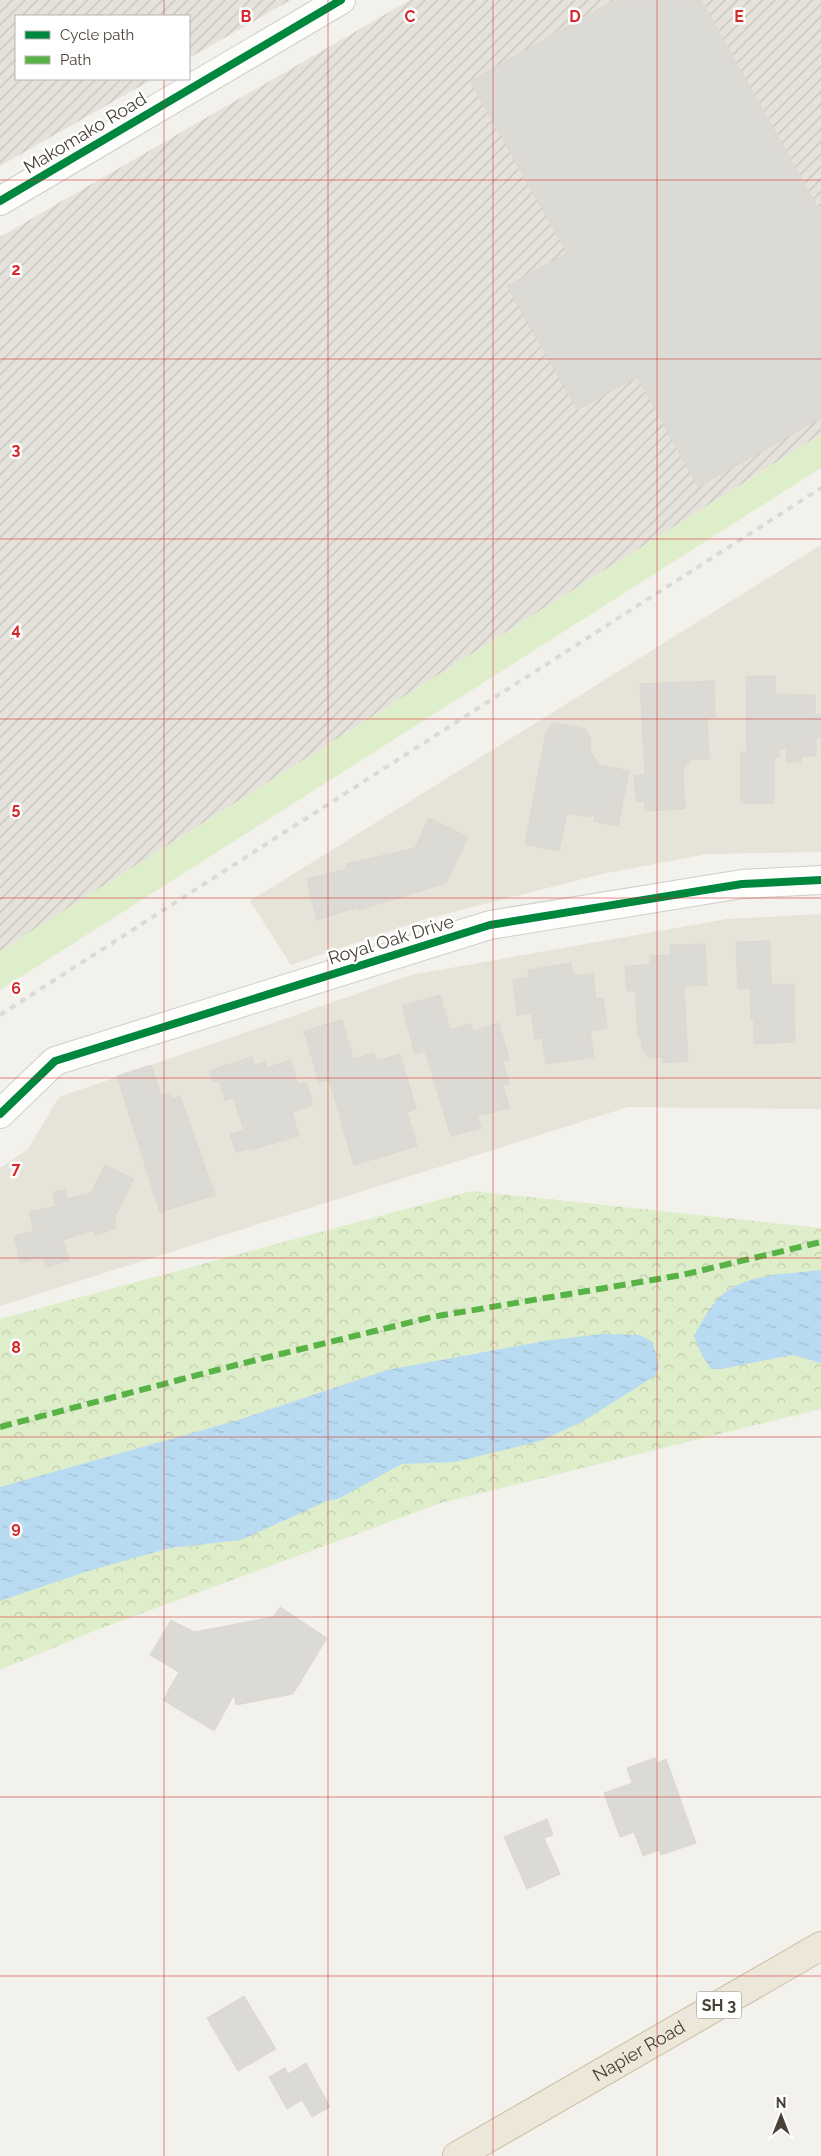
<svg xmlns="http://www.w3.org/2000/svg" width="821" height="2156" viewBox="0 0 821 2156" font-family="Raleway,sans-serif">
  <style>
    .residential { fill: #e6e3d8 }
    .industrial { fill: url(#industrial-furrows) }
    .grass { fill: #dfeeca }
    .forest { fill: url(#forest-crowns) }
    .water { fill: url(#water-ripples) }
    .building { fill: #dcdad4; stroke: #dbd8d1 }
    .lines { fill: none; stroke-linecap: round; stroke-linejoin: round }
    .street-casing { stroke: #d0cec8; stroke-width: 30 }
    .highway-casing { stroke: #ccbfa5; stroke-width: 30 }
    .street { stroke: #fdfdfc; stroke-width: 28 }
    .highway { stroke: #ede7d9; stroke-width: 28 }
    .rail { stroke: #dadad9; stroke-width: 4; stroke-dasharray: 6 6; stroke-linecap: butt }
    .quiet { stroke: #57b346; stroke-width: 6; stroke-dasharray: 12 6; stroke-linecap: butt }
    .cycleway-casing { stroke: #fff; stroke-width: 11 }
    .cycleway { stroke: #00873e; stroke-width: 8 }
    .grid { fill: none; stroke: #d62828; stroke-width: 1; stroke-opacity: 0.55 }
    .labels { text-anchor: middle; stroke-width: 5; stroke-linejoin: round; paint-order: stroke }
    .shield { fill: #fff; stroke: #807b72; stroke-width: 1 }
    .shield-label { font-size: 16px; font-weight: bold; fill: #494236 }
    .street-label { font-size: 18px; fill: #494236; stroke: #fff }
    .grid-label { font-size: 16px; text-anchor: middle; font-weight: bold; fill: #d62828; stroke: #fff; stroke-width: 5; stroke-linejoin: round; paint-order: stroke }
  </style>
  <defs>
    <pattern id="industrial-furrows" width="10" height="10" patternUnits="userSpaceOnUse" patternTransform="scale(1.25)"><rect width="10" height="10" fill="#e5e2dc"/><path d="M-1 1l2-2M0 10L10 0M9 11l2-2" fill="none" stroke="#c6c3bd"/></pattern>
    <pattern id="forest-crowns" width="20" height="18" patternUnits="userSpaceOnUse" patternTransform="scale(1.25)"><rect width="20" height="18" fill="#dfeeca"/><path d="M2 6a3 3 0 1 1 6 0M12 15a3 3 0 1 1 6 0" fill="none" stroke="#c1cdae"/></pattern>
    <pattern id="water-ripples" width="26" height="14" patternUnits="userSpaceOnUse" patternTransform="scale(1.25)"><rect width="26" height="14" fill="#b9dbf2"/><path d="M2 4q2-2 4 0t4 0M15 11q2-2 4 0t4 0" fill="none" stroke="#a1bdd0"/></pattern>
  </defs>
  <rect width="100%" height="100%" fill="#f2f1eb"/>
  <g class="residential">
    <polygon points="821,545 821,852 707,854 602,874 422,920 291,965 250,901"/>
    <polygon points="821,914 821,1109 628,1107 0,1306 0,1168 28,1149 59,1097 411,975 727,919"/>
  </g>
  <g class="industrial">
    <polygon points="0,0 291,0 189,58 189,16 16,16 16,79 153,79 0,166"/>
    <polygon points="410,0 821,0 821,434 0,951 0,237"/>
  </g>
  <polygon class="grass" points="821,434 821,468 0,990 0,951"/>
  <polygon class="forest" points="472,1191 821,1228 821,1409 441,1503 99,1629 0,1670 0,1319"/>
  <g class="water">
    <path d="M821,1270v93l-29,-8 -71,14h-10l-10,-16 -7,-17c9,-16 19,-37 36,-47 26,-16 61,-15 91,-19z"/>
    <polygon points="601,1334 640,1335 653,1342 659,1367 655,1376 582,1422 540,1441 455,1462 402,1464 338,1499 327,1501 241,1540 170,1548 88,1571 0,1601 0,1487 235,1421 387,1370 544,1341"/>
  </g>
  <g class="building">
    <polygon points="615,0 701,0 821,213 821,418 698,487 637,377 577,410 507,286 567,253 470,81"/>
    <polygon points="746,676 775,676 775,694 815,695 815,714 821,714 820,738 816,738 816,756 801,756 801,762 786,762 787,749 779,749 779,757 774,757 774,803 741,803 741,752 747,752"/>
    <polygon points="714,681 715,717 707,718 709,759 692,759 683,769 685,809 645,811 645,801 636,801 634,775 645,775 640,684"/>
    <polygon points="554,723 585,729 591,740 590,751 600,765 629,771 618,826 594,821 595,814 590,814 590,817 567,813 559,851 525,844 546,732"/>
    <polygon points="429,818 468,837 446,883 358,910 357,907 317,920 307,879 347,869 346,864 415,848"/>
    <polygon points="770,941 771,985 794,984 795,1042 754,1044 754,1019 751,1019 750,988 738,989 736,942"/>
    <polygon points="705,944 707,985 684,986 688,1061 663,1063 663,1057 649,1058 642,1049 641,1037 638,1037 635,990 627,991 625,966 650,965 650,956 671,955 670,945"/>
    <polygon points="571,963 573,976 593,974 596,999 603,998 607,1028 590,1031 594,1057 546,1064 542,1038 535,1039 531,1013 517,1015 513,980 529,977 528,970"/>
    <polygon points="440,995 450,1030 471,1024 473,1031 499,1023 509,1060 503,1061 509,1084 503,1085 509,1108 477,1116 481,1128 451,1136 425,1051 415,1054 402,1006"/>
    <polygon points="342,1020 353,1059 374,1053 377,1061 400,1054 416,1109 407,1112 417,1146 354,1165 329,1080 319,1082 304,1031"/>
    <polygon points="252,1057 254,1065 265,1062 267,1068 290,1060 298,1085 306,1082 313,1105 292,1112 299,1136 250,1150 250,1148 236,1152 230,1134 244,1130 233,1097 225,1100 219,1080 213,1082 209,1071"/>
    <polygon points="151,1065 161,1096 170,1093 172,1099 180,1096 215,1195 160,1212 117,1076"/>
    <polygon points="105,1165 134,1179 116,1214 114,1212 116,1228 96,1235 94,1230 63,1240 69,1260 46,1267 43,1256 21,1263 14,1236 34,1231 29,1212 56,1206 53,1192 65,1190 67,1199 91,1193"/>
    <polygon points="280,1607 327,1638 293,1694 236,1705 234,1695 214,1731 163,1700 179,1672 150,1655 171,1620 194,1632 273,1617"/>
    <polygon points="655,1758 657,1763 666,1759 696,1843 661,1855 659,1850 643,1856 634,1832 620,1837 604,1793 632,1783 627,1768"/>
    <polygon points="547,1819 553,1835 544,1838 560,1874 527,1889 504,1837"/>
    <polygon points="244,1996 276,2049 238,2071 207,2018"/>
    <polygon points="306,2063 330,2107 312,2117 302,2100 287,2109 269,2077 285,2068 288,2074"/>
  </g>
  <g class="lines">
    <g class="street-casing">
      <g id="street">
        <polyline points="0,201 341,0"/>
        <polyline points="0,1114 55,1061 490,925 742,884 821,880"/>
      </g>
    </g>
    <g class="highway-casing">
      <g id="highway">
        <path id="s1" d="M457,2156l364,-210"/>
      </g>
    </g>
    <use href="#street" class="street"/>
    <use href="#highway" class="highway"/>
    <polyline class="rail" points="0,1015 821,488"/>
    <polyline class="quiet" points="0,1427 236,1365 432,1317 682,1275 821,1242"/>
    <g class="cycleway-casing">
      <g id="cycleway">
        <polyline points="0,201 341,0"/>
        <polyline points="0,1114 55,1061 490,925 742,884 821,880"/>
      </g>
    </g>
    <use href="#cycleway" class="cycleway"/>
  </g>
  <path class="grid" d="M164,0v16M328,0v2156M493,0v2156M657,0v2156M164,79v2077M0,180h821M0,359h821M0,539h821M0,719h821M0,898h821M0,1078h821M0,1258h821M0,1437h821M0,1617h821M0,1797h821M0,1976h821"/>
  <g class="labels">
    <rect class="shield" x="696.5" y="1991.5" width="45" height="27" rx="4"/>
    <g class="shield-label">
      <text x="719" y="2011">SH 3</text>
    </g>
    <g class="street-label">
      <text transform="translate(85 133) rotate(-31)" y="6">Makomako Road</text>
      <text transform="translate(391 940) rotate(-17)" y="6">Royal Oak Drive</text>
      <text dy="6" stroke="none"><textPath href="#s1" startOffset="210">Napier Road</textPath></text>
    </g>
  </g>
  <g class="grid-label">
    <text x="246" y="22">B</text>
    <text x="410" y="22">C</text>
    <text x="575" y="22">D</text>
    <text x="739" y="22">E</text>
    <text x="16" y="275">2</text>
    <text x="16" y="455">3</text>
    <text x="16" y="635">4</text>
    <text x="16" y="814">5</text>
    <text x="16" y="994">6</text>
    <text x="16" y="1174">7</text>
    <text x="16" y="1353">8</text>
    <text x="16" y="1533">9</text>
  </g>
  <rect x="15" y="15" width="175" height="65" fill="#ffffff" stroke="#b6b3af"/>
  <rect x="25" y="31" width="25" height="8" fill="#00873e" stroke="#b6b3af"/>
  <text x="60" y="40" font-size="15" fill="#494236">Cycle path</text>
  <rect x="25" y="56" width="25" height="8" fill="#57b346" stroke="#b6b3af"/>
  <text x="60" y="65" font-size="15" fill="#494236">Path</text>
  <g transform="translate(781 2116)" stroke="#ffffff" stroke-width="4" paint-order="stroke">
  <path d="M0-4L9 19L0 12L-9 19Z" fill="#494236"/>
  <text y="-8" font-size="14" font-weight="bold" text-anchor="middle" fill="#494236">N</text>
  </g>
</svg>
